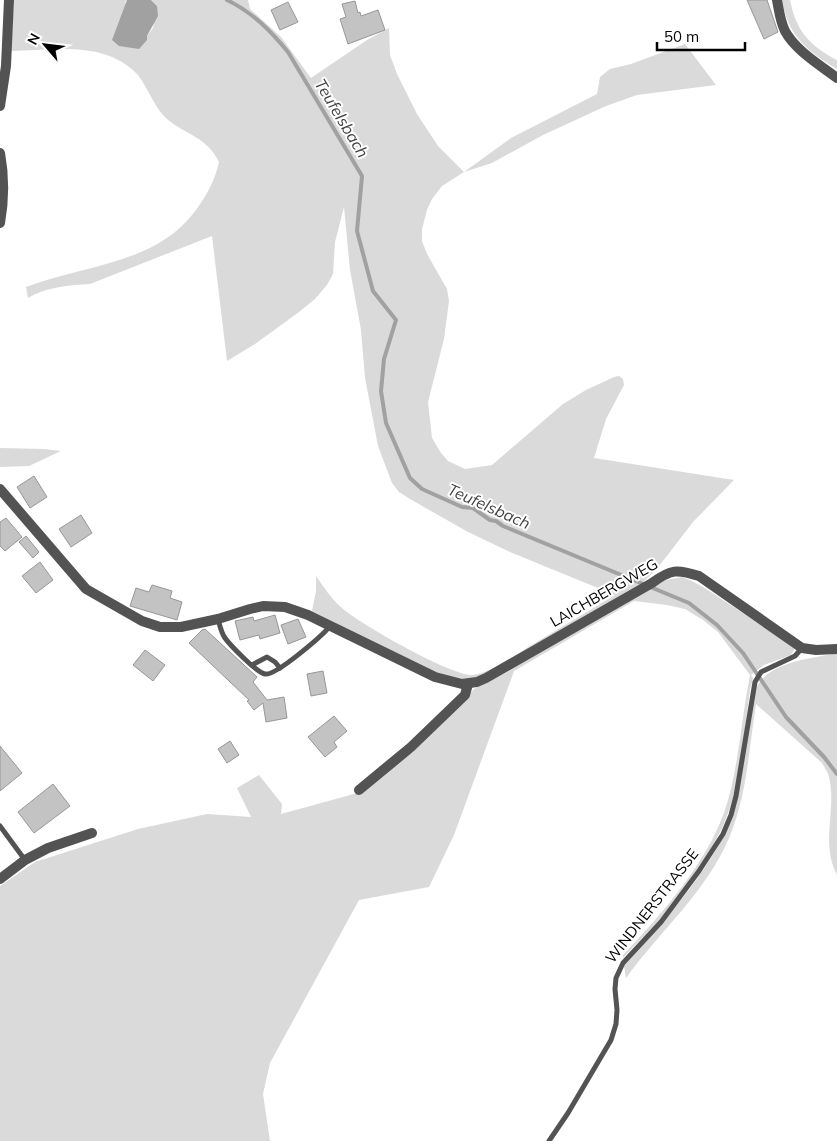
<svg xmlns="http://www.w3.org/2000/svg" width="837" height="1141" viewBox="0 0 837 1141" font-family="Mulish,sans-serif">
  <style>
    .green { fill: #dadada }
    .water { fill: #a1a1a1 }
    .lines { fill: none; stroke-linecap: round; stroke-linejoin: round }
    .stream { stroke: #a1a1a1; stroke-width: 4 }
    .building { fill: #c3c3c3; stroke: #979797 }
    .service { stroke: #535353; stroke-width: 5 }
    .minor { stroke: #535353; stroke-width: 10 }
    .labels { text-anchor: middle; stroke-width: 4; stroke-linejoin: round; paint-order: stroke }
    .street-label { font-size: 15px; fill: #000; stroke: #fff }
    .water-label { font-size: 16px; font-style: italic; fill: #424242; stroke: #fff }
  </style>
  <rect width="100%" height="100%" fill="#fff"/>
  <g class="green">
    <path d="M14,0h113l-2,2 22,34 6,-8 4,-22 -6,-6h97l2,9 31,28 30,41 56,-38 22,-12 1,27 7,19 20,40 21,32 26,26 47,-34 86,-44 3,-17 10,-8 21,-5 54,-20 31,41 -79,10 -31,11 -63,29 -51,28 -28,9 -22,14 -10,13 -5,11 -5,19v12l5,13 20,35 2,12 -5,38 -16,63 4,36 9,15 7,8 17,8 27,-4 71,-61 23,-14 28,-13 5,-1 4,3 1,6 -18,34 -12,39 140,22 -41,42 -37,48 -17,16 -162,92 -18,2 -21,-5 -126,-64 4,-20v-15c8,11 15,23 26,32 16,15 111,69 131,67 17,-2 42,-20 57,-29 28,-17 57,-34 85,-51l-105,-43 -42,-20 -58,-33 -11,-7 -7,-9 -14,-37 -13,-68 -4,-48 -11,-60 -6,-63 -9,35 -2,32 -6,11 -12,14 -16,13 -44,32 -28,17 -15,-125 -122,48c-20,1 -44,3 -62,14l-2,-11c60,-23 129,-22 170,-77 11,-15 19,-30 23,-48 -12,-25 -33,-27 -52,-43 -12,-10 -19,-31 -29,-44 -32,-35 -85,-25 -127,-24z"/>
    <path d="M782,0h8c5,24 13,38 33,52 5,3 9,6 14,8v9c-30,-18 -49,-33 -55,-69z"/>
    <polygon points="0,448 44,449 61,451 29,466 0,467"/>
    <path d="M682,577c17,6 32,17 47,27 22,14 43,29 65,44v2l-3,5 -27,10 -13,10 2,3 -3,12c-6,41 -9,93 -25,131 -14,34 -45,77 -70,104 -11,11 -22,22 -32,33v-3c38,-40 84,-92 102,-145 14,-43 16,-90 25,-135l-32,-43 -15,-12 -18,-11 -18,-4 -33,-4 -120,70 -60,164 -25,52 -70,13 -89,163 -7,31 7,47h-270v-255l35,-24 103,-33 69,-15 44,3 -14,-29 22,-13 23,29 -1,10 80,-22 57,-45 56,-58 35,-18 120,-71 37,-20z"/>
    <path d="M837,653v222c-17,-33 0,-65 -8,-98 -1,-4 -4,-9 -7,-14l-66,-59c-7,44 -9,92 -27,134 -23,54 -69,93 -103,140l-2,-12c40,-45 83,-91 107,-146l25,-132c14,-27 54,-29 81,-35z"/>
  </g>
  <polygon class="water" points="127,0 151,0 157,6 158,16 147,36 147,40 139,49 119,46 112,40"/>
  <g class="lines">
    <path class="stream" d="M227,0c25,12 43,30 61,52l74,124 -5,55 16,60 23,29 -12,39 -3,32 5,32 24,55 12,11 40,18 11,1 17,12 6,1 7,5 186,77 28,22 26,28 43,64 38,40 13,17"/>
  </g>
  <g class="building">
    <polygon points="747,0 767,0 778,32 764,39"/>
    <polygon points="355,1 358,13 360,12 361,16 378,10 385,30 348,44 340,19 346,17 342,4"/>
    <polygon points="288,2 298,22 280,30 271,10"/>
    <polygon points="34,476 47,497 30,508 17,487"/>
    <polygon points="81,515 92,533 71,547 59,529"/>
    <polygon points="6,518 22,537 5,551 0,546 0,522"/>
    <polygon points="26,536 39,552 33,558 19,542"/>
    <polygon points="40,562 53,580 36,593 22,576"/>
    <polygon points="152,585 172,591 170,598 182,602 177,620 130,606 136,588 149,592"/>
    <polygon points="275,615 280,633 260,639 259,635 240,640 235,621 253,617 254,621"/>
    <polygon points="298,619 306,637 288,644 281,625"/>
    <polygon points="205,629 257,677 253,682 267,700 284,697 287,718 266,722 263,703 254,710 247,701 249,700 189,643 202,630"/>
    <polygon points="145,650 165,665 153,681 133,665"/>
    <polygon points="323,671 327,693 311,696 307,674"/>
    <polygon points="334,716 347,731 334,742 337,747 325,757 308,737"/>
    <polygon points="230,741 239,755 227,763 218,749"/>
    <polygon points="0,746 22,773 0,791"/>
    <polygon points="53,784 70,806 34,833 18,812"/>
  </g>
  <g class="lines">
    <g class="service">
      <path d="M218,619c2,7 3,13 7,19 5,7 32,35 40,36 11,2 58,-39 65,-48"/>
      <polyline points="252,665 267,657 275,662 280,668"/>
      <polyline points="0,826 25,860"/>
      <polyline points="549,1141 568,1113 611,1040 616,1024 617,1010 615,989 616,978 623,963 661,922 699,871 723,834 731,815 736,796 755,682 761,672 795,656 802,648"/>
    </g>
    <g class="minor">
      <path d="M777,0c2,10 3,21 8,31 10,19 35,34 52,47"/>
      <polyline points="0,106 6,66 9,0"/>
      <path d="M0,153c4,22 4,48 0,70"/>
      <path d="M0,489l86,100 56,32 18,6h21l37,-8 32,-10 13,-3 22,1 23,8 127,62 27,7 15,-2 9,-4 166,-95c19,-14 25,-14 47,-7l103,72 14,2 21,-1"/>
      <polyline points="359,790 411,747 465,695 468,684"/>
      <polyline points="0,879 25,860 48,848 92,833"/>
    </g>
  </g>
  <g class="labels">
    <g class="street-label">
      <text transform="translate(604 593) rotate(-30)" y="5">LAICHBERGWEG</text>
      <text transform="translate(652 906) rotate(-52)" y="5">WINDNERSTRASSE</text>
    </g>
    <g class="water-label">
      <text transform="translate(342 118) rotate(59)" y="6">Teufelsbach</text>
      <text transform="translate(489 506) rotate(24)" y="6">Teufelsbach</text>
    </g>
  </g>
  <g transform="translate(45 45) rotate(298)" stroke="#ffffff" stroke-width="4" paint-order="stroke">
  <path d="M0-4L9 19L0 12L-9 19Z" fill="#000000"/>
  <text y="-8" font-size="14" font-weight="bold" text-anchor="middle" fill="#000000">N</text>
  </g>
  <path d="M657 42v8h88v-8" fill="none" stroke="#000000" stroke-width="2.5"/>
  <text x="664" y="42" font-size="15" fill="#000000" stroke="#ffffff" stroke-width="4" paint-order="stroke">50 m</text>
</svg>
